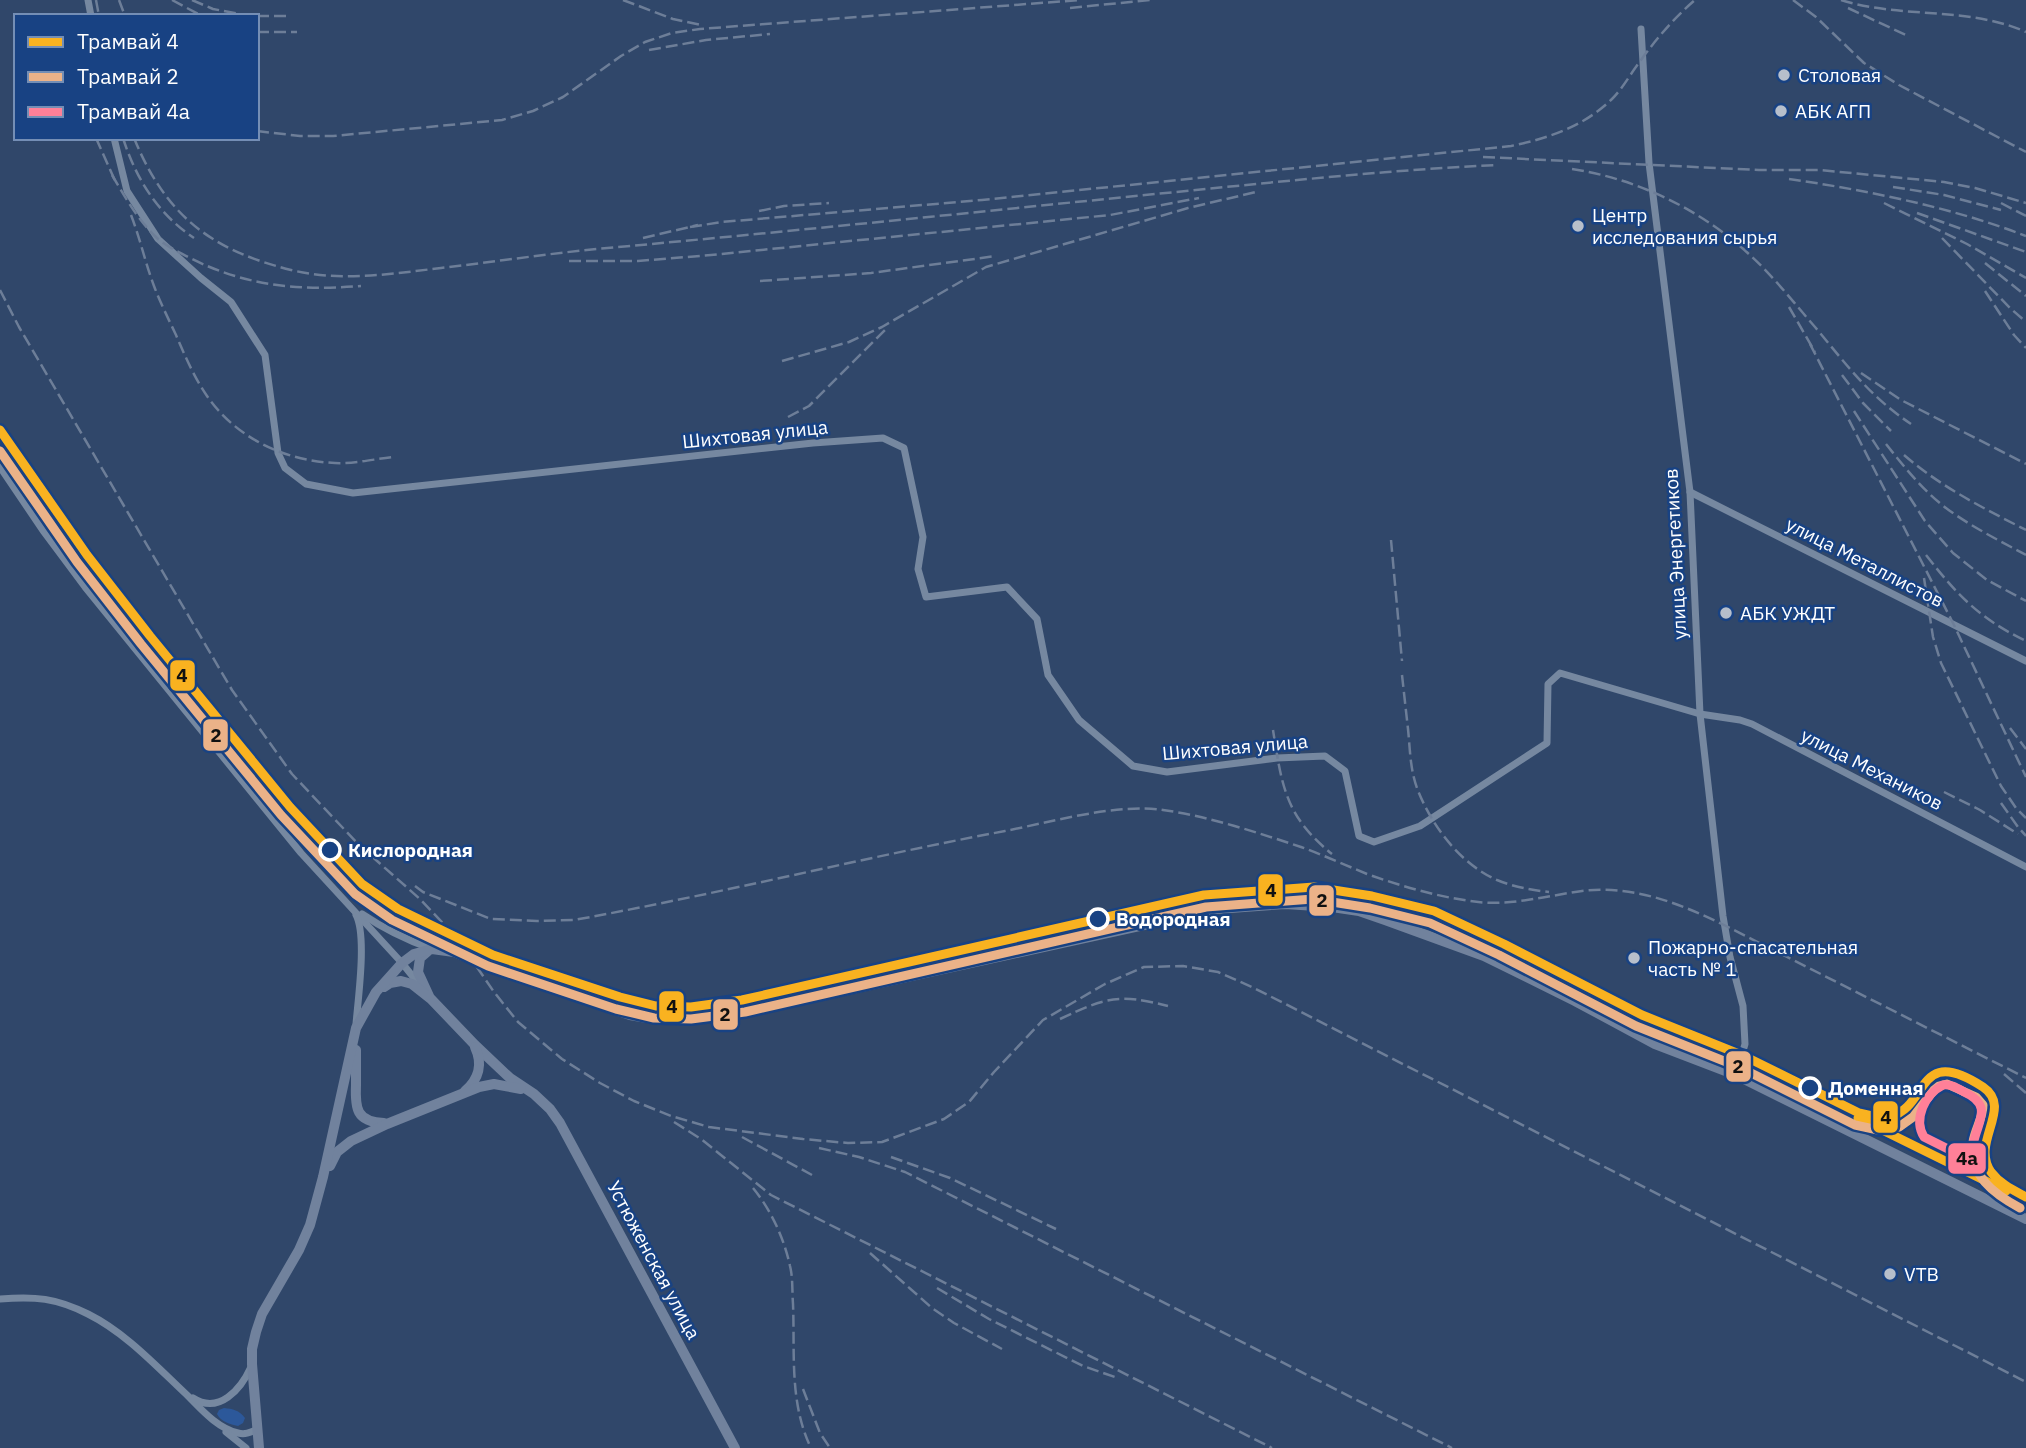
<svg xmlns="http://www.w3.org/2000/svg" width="2026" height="1448" viewBox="0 0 2026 1448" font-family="'IBM Plex Sans',sans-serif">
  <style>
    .green { fill: #2c589a }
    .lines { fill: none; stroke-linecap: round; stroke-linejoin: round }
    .street { stroke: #7688a0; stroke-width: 7 }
    .secondary { stroke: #71829d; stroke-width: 10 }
    .tram { stroke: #6d7e98; stroke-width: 2 }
    .rail { stroke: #6d7e98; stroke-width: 2.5; stroke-dasharray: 12 5; stroke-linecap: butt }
    .tram-1-casing { stroke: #184283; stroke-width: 14 }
    .tram-2-casing { stroke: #184283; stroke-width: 14 }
    .tram-3-casing { stroke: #184283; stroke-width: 14 }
    .tram-1 { stroke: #f9b220; stroke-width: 9 }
    .tram-2 { stroke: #ebb288; stroke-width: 9 }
    .tram-3 { stroke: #ff8098; stroke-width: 9 }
    .poi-dot { fill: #b7bfcb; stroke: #184283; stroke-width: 2.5 }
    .stop-dot { fill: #184283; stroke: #fff; stroke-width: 3.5 }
    .labels { text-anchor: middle; stroke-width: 5; stroke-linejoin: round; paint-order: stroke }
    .poi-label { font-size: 19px; fill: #fff; stroke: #184283; text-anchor: start }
    .street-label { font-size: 19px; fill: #fff; stroke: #184283 }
    .stop-label { font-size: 19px; font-weight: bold; fill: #fff; stroke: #184283; text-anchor: start }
    .line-badge { stroke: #184283; stroke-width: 2.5 }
    .pale-badge-label { font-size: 19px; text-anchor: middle; font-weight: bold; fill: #111 }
  </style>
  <rect width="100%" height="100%" fill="#30476a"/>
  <path class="green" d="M224,1408c9,1 15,2 21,10l-2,5 -5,3c-8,-2 -17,-4 -21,-12l2,-4z"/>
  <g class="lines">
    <g class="street">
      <polyline points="88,0 91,16"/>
      <polyline points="1641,29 1649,163 1690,492 1700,714 1723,916 1730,957 1743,1006 1745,1044 1736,1075"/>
      <polyline points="114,138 127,191 158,239 201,278 231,302 265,355 278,453 285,468 306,484 353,493 813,443 883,438 904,448 923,537 918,569 926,597 1007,587 1037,619 1048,675 1079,720 1133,766 1167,772 1277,758 1325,756 1345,771 1359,836 1374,842 1420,826 1547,743 1548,684 1560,673 1700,714 1740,720 1752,724 2026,867"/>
      <polyline points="0,467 44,532 85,587 301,853 402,963 422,988"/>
      <polyline points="1690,492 2026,661"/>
      <path d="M362,914c22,15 45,26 70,35"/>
      <path d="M356,915c11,21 2,84 0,109"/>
      <path d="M0,1299c35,-3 56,-1 88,15 38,19 68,52 99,81 14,14 30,33 51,38 8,2 13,-1 20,-4"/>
      <path d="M193,1398c26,17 48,-9 58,-31"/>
      <polyline points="226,1432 246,1448"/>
    </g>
    <g class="secondary">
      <polyline points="427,952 420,958 418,972 429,996"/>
      <polyline points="384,987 390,983 401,981 412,984 431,999 475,1045 510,1078 534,1094 550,1109 560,1123 735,1448"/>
      <path d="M356,1050c0,11 0,23 0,35 -1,23 0,37 28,38"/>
      <path d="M465,1091c14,-12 18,-27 10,-44"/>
      <polyline points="330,1166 337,1152 351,1141 387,1124 479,1087 494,1084 521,1089"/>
      <path d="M259,1448l-7,-84v-15l4,-17 6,-18 37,-64 11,-25 13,-48 33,-149 20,-36 26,-29 12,-9 18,-5 22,3 42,18 134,45c40,8 77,4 118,-3l469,-103 68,-5 47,3 27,4 26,9 99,36 91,45 80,43 81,31 290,144"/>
    </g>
    <g class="tram">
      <path d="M1933,1155c-6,-6 -11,-10 -13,-18 -4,-19 13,-52 31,-57 8,-3 15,0 22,2"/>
      <path d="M1942,1159c26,7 34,-5 45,-26"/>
    </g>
    <g class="rail">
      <polyline points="96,0 99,16"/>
      <polyline points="119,0 125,16"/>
      <polyline points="172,0 202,16"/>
      <polyline points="192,0 213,9 250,16"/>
      <polyline points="623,0 673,19 701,25"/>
      <polyline points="1793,0 1816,17 1864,63 1899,85 2026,152"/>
      <path d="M1841,0c60,19 127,6 185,32"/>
      <polyline points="1070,8 1150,0"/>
      <polyline points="1848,8 1908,36"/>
      <polyline points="257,16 291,16"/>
      <polyline points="257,32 297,32"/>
      <polyline points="649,50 706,40 770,34"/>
      <polyline points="257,131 300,136 333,136 502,120 533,111 563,97 621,56 645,42 672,33 700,29 1080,0"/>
      <polyline points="96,138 116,183"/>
      <path d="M123,138c13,41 35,76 71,100"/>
      <path d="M134,138c32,78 77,112 157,132 50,12 99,4 150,-2 52,-6 104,-14 156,-19 176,-16 352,-34 528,-52 124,-12 247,-26 371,-32"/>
      <polyline points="1483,157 1759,170 1820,170 1944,182 1975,188 2026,203"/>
      <path d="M1572,169c66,10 130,41 179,87 23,21 43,47 64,71 32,38 53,68 96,97"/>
      <path d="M112,175c13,22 25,44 44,62 8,8 21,14 32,20 57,29 109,34 173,29"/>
      <path d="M1789,179c77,11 165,29 237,57"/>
      <polyline points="1893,187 1944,195 2001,210"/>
      <polyline points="1884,203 1967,244 2026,278"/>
      <polyline points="2001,203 2026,216"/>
      <polyline points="759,211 784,206 829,203"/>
      <polyline points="1917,213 2026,252"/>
      <path d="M131,215c9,23 14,47 23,71 6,16 14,32 22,49 9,21 18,42 31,61 29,42 78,65 128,67 19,1 39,-4 58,-6"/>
      <path d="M690,227l32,-5 260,-22 529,-54c38,-8 72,-19 101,-47 11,-11 19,-26 29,-39 16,-22 33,-42 54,-60"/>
      <polyline points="643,238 698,225"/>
      <polyline points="1942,238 2010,308 2026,322"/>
      <polyline points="569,261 638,261 711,255 1110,215 1199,198"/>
      <polyline points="1985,263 2026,296"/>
      <polyline points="760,281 871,273 996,256"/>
      <polyline points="0,290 19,327 232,690 292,774 359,845 420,899 457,938 494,992 518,1022 562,1059 600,1083 634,1101 671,1116 709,1127 803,1139 848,1143 882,1142 944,1119 969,1102 994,1072 1043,1020 1105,984 1144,967 1183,966 1218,972 1252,987 2026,1382"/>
      <polyline points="1985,291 2014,335 2026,348"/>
      <polyline points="1789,307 1815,352"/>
      <polyline points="1810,344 1953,623 2026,777"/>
      <polyline points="782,361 849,342 882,327 986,267 1188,208 1256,192"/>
      <polyline points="1861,373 1901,400 2026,464"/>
      <polyline points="1842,375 1863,403 1891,431"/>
      <polyline points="1854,411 1925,521 1953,553 1987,580 2026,601"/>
      <polyline points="788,417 809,406 886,329"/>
      <path d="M1886,444c19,24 39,49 64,67 24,17 50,30 76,44"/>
      <path d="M1904,455c37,32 79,53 122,75"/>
      <polyline points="1391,540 1402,661"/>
      <path d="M1926,555c31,40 54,64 100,86"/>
      <polyline points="1924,578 1933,637 1941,663 2001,786 2016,808 2026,818"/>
      <path d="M1402,675c2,18 4,36 6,54 2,19 2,40 9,59 14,37 43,76 80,92 17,7 34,10 52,12"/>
      <polyline points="2010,728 2026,749"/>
      <path d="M1273,730c9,56 12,86 59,124"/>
      <polyline points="1944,792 1980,810 2018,834"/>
      <polyline points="2001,803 2018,827 2026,836"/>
      <path d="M415,886l8,6 68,27 46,2 37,-1c145,-26 287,-62 431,-89 46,-9 112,-28 158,-21 44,6 96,23 138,37 22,8 44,18 66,27 34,12 68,22 103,27 38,6 75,-5 112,-10 51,-6 97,12 142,34l302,153"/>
      <path d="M1060,1019c45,-21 58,-26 108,-13"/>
      <polyline points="2004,1074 2026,1093"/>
      <polyline points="674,1122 701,1139 771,1195 1272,1448"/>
      <polyline points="742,1137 812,1175"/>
      <polyline points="819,1148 859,1157 905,1172 1452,1448"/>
      <polyline points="891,1157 950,1178 1056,1229"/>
      <path d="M753,1188c18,22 31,50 37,78 3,12 2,25 3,38 2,48 -4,99 18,144"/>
      <polyline points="870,1253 932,1308 954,1323 1002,1349"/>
      <polyline points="937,1288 989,1319 1083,1366 1115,1377"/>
      <polyline points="803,1389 820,1433 830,1448"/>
    </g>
    <g class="tram-1-casing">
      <g id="tram-1">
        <path d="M0,430l87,125 63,81 140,171 72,77 36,25 95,46 127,42 36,9 35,1 51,-7 462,-105 110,-8 58,9 62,15 70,33 138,71 102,41 115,57c11,2 21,6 32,3 38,-9 25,-73 92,-29 31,21 -13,55 8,85 9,12 22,18 35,25"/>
        <polyline points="1858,1118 2006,1191"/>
      </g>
    </g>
    <g class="tram-2-casing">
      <path id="tram-2" d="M0,451l77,111 64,82 140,171 74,79 37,26 96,46 128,43 38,9 37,1 54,-7 461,-105 107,-8 57,9 60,15 69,32 137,71 103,41 116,58 23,5 21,-3 14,-10 21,-27 5,-4 8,-2 29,13 7,8c0,13 -8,24 -10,37 -5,33 21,52 47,66"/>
    </g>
    <g class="tram-3-casing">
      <path id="tram-3" d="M1943,1085c8,-1 14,3 21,7 38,17 1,39 10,70l-50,-25c-11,-18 1,-43 19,-52z"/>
    </g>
    <use href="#tram-1" class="tram-1"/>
    <use href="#tram-2" class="tram-2"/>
    <use href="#tram-3" class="tram-3"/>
  </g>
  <g class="poi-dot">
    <circle cx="1784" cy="75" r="7"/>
    <circle cx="1781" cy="111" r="7"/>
    <circle cx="1578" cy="226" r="7"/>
    <circle cx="1726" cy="613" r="7"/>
    <circle cx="1634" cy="958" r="7"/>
    <circle cx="1890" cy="1274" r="7"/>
  </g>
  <g class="stop-dot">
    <circle cx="330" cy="850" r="10"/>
    <circle cx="1098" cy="919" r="10"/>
    <circle cx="1810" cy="1088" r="10"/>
  </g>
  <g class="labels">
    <g class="poi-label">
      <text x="1798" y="82">Столовая</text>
      <text x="1795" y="118">АБК АГП</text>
      <text x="1592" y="222">Центр<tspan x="1592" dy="22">исследования сырья</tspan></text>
      <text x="1740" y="620">АБК УЖДТ</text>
      <text x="1648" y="954">Пожарно-спасательная<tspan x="1648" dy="22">часть № 1</tspan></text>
      <text x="1904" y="1281">VTB</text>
    </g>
    <g class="street-label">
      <text transform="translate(755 434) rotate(-6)" y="7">Шихтовая улица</text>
      <text transform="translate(1675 554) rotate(-93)" y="7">улица Энергетиков</text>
      <text transform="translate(1865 562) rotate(27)" y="7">улица Металлистов</text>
      <text transform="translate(1235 747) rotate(-5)" y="7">Шихтовая улица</text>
      <text transform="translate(1872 769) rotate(27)" y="7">улица Механиков</text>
      <text transform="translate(654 1260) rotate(62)" y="7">Устюженская улица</text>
    </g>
    <g class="stop-label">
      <text x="348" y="857">Кислородная</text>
      <text x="1116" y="926">Водородная</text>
      <text x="1828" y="1095">Доменная</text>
    </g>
  </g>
  <g class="line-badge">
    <rect x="169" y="659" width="27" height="33" rx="7" fill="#f9b220"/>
    <rect x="202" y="718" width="27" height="34" rx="7" fill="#ebb288"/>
    <rect x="1257" y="873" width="27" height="34" rx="7" fill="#f9b220"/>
    <rect x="1308" y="884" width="27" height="33" rx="7" fill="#ebb288"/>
    <rect x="658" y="990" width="27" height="33" rx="7" fill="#f9b220"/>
    <rect x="712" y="998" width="27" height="33" rx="7" fill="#ebb288"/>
    <rect x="1725" y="1050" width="27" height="33" rx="7" fill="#ebb288"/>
    <rect x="1872" y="1100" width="27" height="34" rx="7" fill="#f9b220"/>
    <rect x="1947" y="1142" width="40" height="33" rx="7" fill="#ff8098"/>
  </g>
  <g class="pale-badge-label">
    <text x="182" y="682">4</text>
    <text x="216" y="742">2</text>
    <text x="1271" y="897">4</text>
    <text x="1322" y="907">2</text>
    <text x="672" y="1013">4</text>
    <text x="725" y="1021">2</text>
    <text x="1738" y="1073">2</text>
    <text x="1886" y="1124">4</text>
    <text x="1967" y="1165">4а</text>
  </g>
  <rect x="14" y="14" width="245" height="126" fill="#184283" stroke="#748eb5" stroke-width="2"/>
  <rect x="28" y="37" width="35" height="10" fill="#f9b220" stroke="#748eb5" stroke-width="2"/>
  <text x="77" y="49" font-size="21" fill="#ffffff">Трамвай 4</text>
  <rect x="28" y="72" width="35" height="10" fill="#ebb288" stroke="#748eb5" stroke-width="2"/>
  <text x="77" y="84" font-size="21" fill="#ffffff">Трамвай 2</text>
  <rect x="28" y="107" width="35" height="10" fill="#ff8098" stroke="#748eb5" stroke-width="2"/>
  <text x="77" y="119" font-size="21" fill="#ffffff">Трамвай 4а</text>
</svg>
